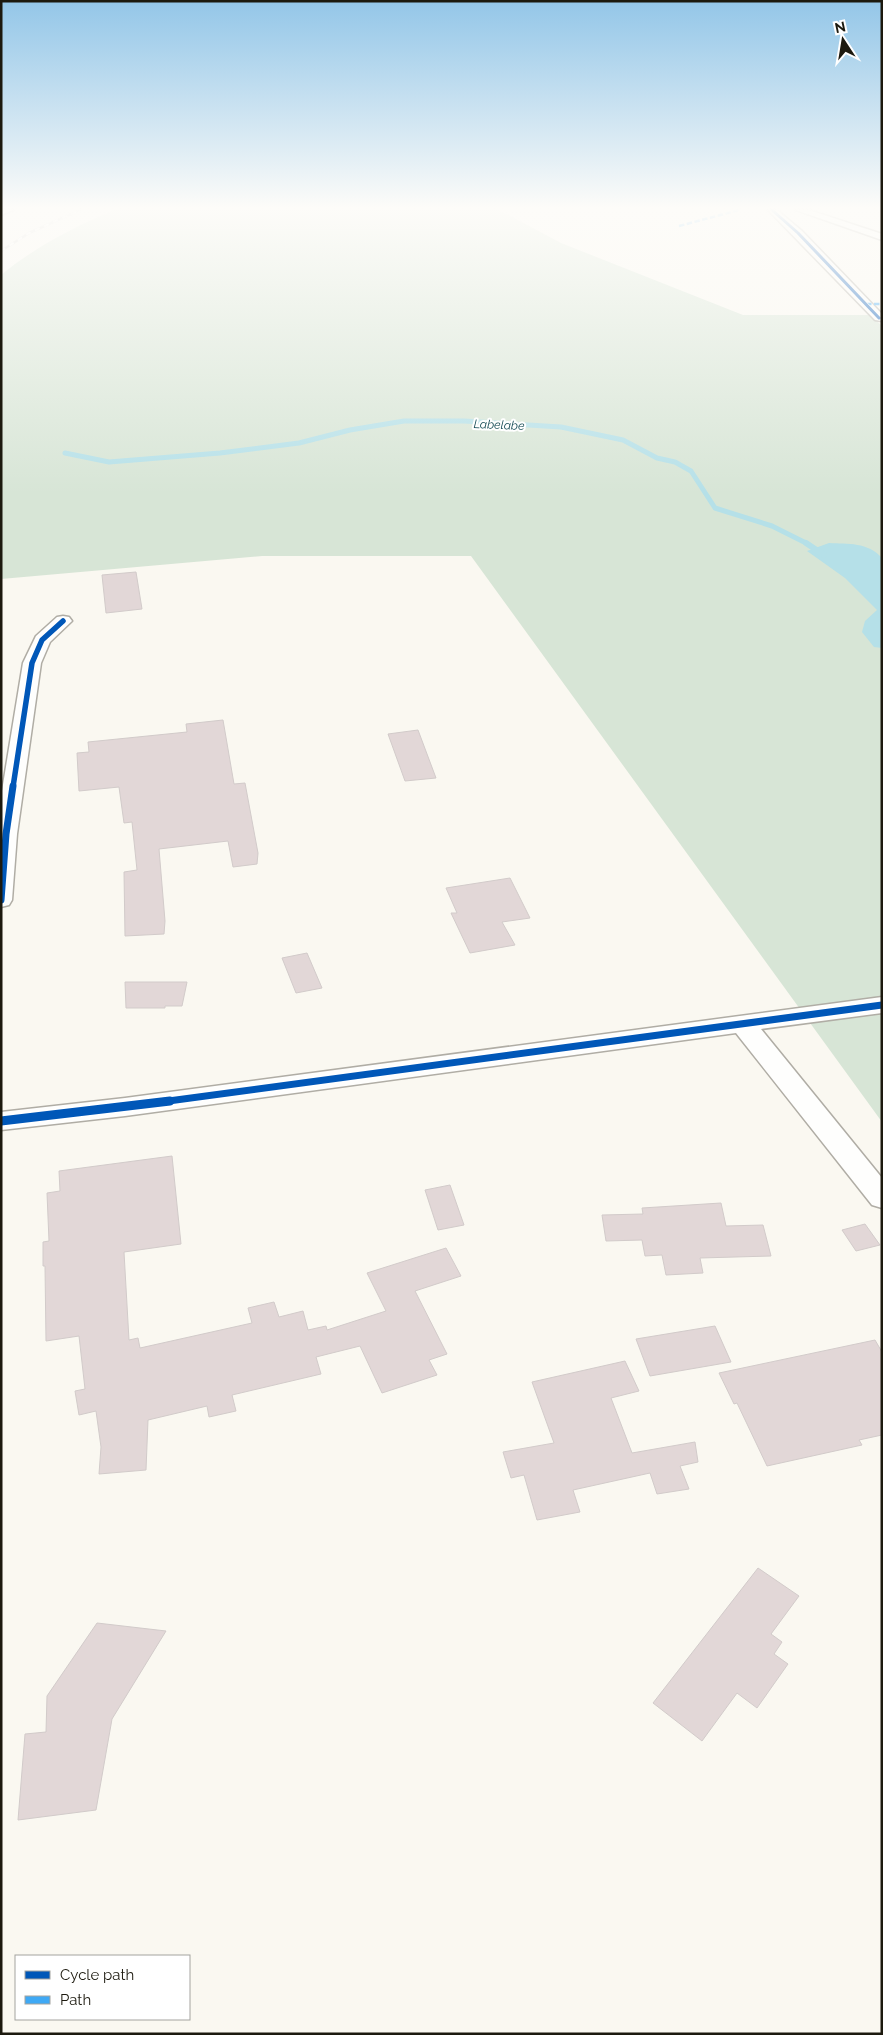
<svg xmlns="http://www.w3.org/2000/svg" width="883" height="2035" viewBox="0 0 883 2035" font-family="Raleway,sans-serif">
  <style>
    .green { fill: #d7e5d6 }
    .water { fill: #b5e0e8 }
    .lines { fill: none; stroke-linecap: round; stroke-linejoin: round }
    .stream-far1 { stroke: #b5e0e8; stroke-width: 5 }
    .stream { stroke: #b5e0e8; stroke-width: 6 }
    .building { fill: #e2d7d7; stroke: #d2cbca }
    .minor-casing { stroke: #b0ada5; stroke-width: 3 }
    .minor { fill: #fefefd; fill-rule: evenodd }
    .rail-casing { stroke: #d5d4d2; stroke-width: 2.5 }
    .rail { stroke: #fff; stroke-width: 2; stroke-dasharray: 5; stroke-linecap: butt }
    .quiet { stroke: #3fa9f5; stroke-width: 2.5; stroke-dasharray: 5.5 2.5; stroke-linecap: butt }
    .cycleway-far3-casing { stroke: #fff; stroke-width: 4.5 }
    .cycleway-far2-casing { stroke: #fff; stroke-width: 8 }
    .cycleway-far1-casing { stroke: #fff; stroke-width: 10 }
    .cycleway-casing { stroke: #fff; stroke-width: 12 }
    .cycleway-far3 { stroke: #0057b8; stroke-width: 3 }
    .cycleway-far2 { stroke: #0057b8; stroke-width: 5.5 }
    .cycleway-far1 { stroke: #0057b8; stroke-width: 7 }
    .cycleway { stroke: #0057b8; stroke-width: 9 }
    .labels { text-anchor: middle; stroke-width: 4; stroke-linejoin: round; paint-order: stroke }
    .far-water-label { font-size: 12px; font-style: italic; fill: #134a54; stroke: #fff }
  </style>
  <rect width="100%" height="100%" fill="#faf8f1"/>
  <path class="green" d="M114,210h385l62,33 182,72h128l11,11v796l-411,-566h-209l-261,23v-304c34,-28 73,-48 113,-65z"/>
  <path class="water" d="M829,543c19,1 39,-1 53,15v90l-8,-1 -12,-15 3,-11 12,-11 -32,-32 -38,-27z"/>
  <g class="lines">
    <polyline class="stream-far1" points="65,453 109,462 220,453 299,443 350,430 404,421 464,421 561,427 623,440 657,458 675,462 691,471 715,508 772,526 808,544"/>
    <polyline class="stream" points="806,543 824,555"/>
  </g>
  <g class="building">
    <polygon points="136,572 142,609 106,613 102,575"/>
    <polygon points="223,720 234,784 245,783 258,853 257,864 233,867 228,841 159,849 165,921 164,934 125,936 124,872 137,870 132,822 124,823 119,787 79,791 77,753 89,752 88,742 187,732 186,724"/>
    <polygon points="418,730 436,778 405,781 388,734"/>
    <polygon points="510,878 530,918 502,922 515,945 470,953 451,913 457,913 446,888"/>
    <polygon points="307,953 322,988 296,993 282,958"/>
    <polygon points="125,982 187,982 182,1006 165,1006 165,1008 126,1008"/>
    <polygon points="172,1156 181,1244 124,1252 129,1340 138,1338 140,1348 252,1323 248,1308 274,1302 279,1317 303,1311 308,1330 326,1326 327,1330 386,1311 367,1273 446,1248 461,1276 415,1291 447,1354 429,1360 437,1375 382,1393 360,1346 316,1357 321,1374 232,1395 236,1411 209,1417 207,1406 148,1420 146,1470 99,1474 101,1447 96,1411 79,1415 75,1391 85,1389 79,1336 46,1341 45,1266 43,1266 43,1242 49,1241 47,1193 60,1191 59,1171"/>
    <polygon points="450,1185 464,1225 438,1230 425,1190"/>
    <polygon points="721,1203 726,1226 763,1225 771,1256 700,1258 703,1273 666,1275 662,1255 645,1256 642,1240 606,1241 602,1215 643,1214 642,1208"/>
    <polygon points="865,1224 880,1245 856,1251 842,1230"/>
    <polygon points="715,1326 731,1362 650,1376 636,1339"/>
    <polygon points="875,1340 882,1352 882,1435 859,1440 862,1445 767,1466 737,1403 734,1404 719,1373"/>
    <polygon points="625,1361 639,1391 611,1398 632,1453 695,1442 698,1462 680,1466 689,1489 657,1494 650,1473 573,1490 580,1512 537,1520 524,1475 511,1478 503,1452 554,1443 532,1382"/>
    <polygon points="758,1568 799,1596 771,1634 782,1642 774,1654 788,1664 757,1708 737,1693 702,1741 653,1703"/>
    <polygon points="97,1623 166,1631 112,1719 96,1810 18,1820 25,1734 46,1732 47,1696"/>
  </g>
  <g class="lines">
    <g class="minor-casing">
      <g id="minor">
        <polygon points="1,210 13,210 1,215"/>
        <polygon points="768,210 777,210 802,231 882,314 882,321 875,320"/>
        <polygon points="796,210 809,210 882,234 882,240"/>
        <polygon points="63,616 69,617 72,621 50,642 41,663 17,834 12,900 9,905 1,907 1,797 23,663 36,636 57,617"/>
        <polygon points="882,997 882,1013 761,1029 882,1178 882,1208 872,1205 736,1033 125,1116 1,1130 1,1112 125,1098"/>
      </g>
    </g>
    <use href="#minor" class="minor"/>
    <g class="rail-casing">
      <polyline id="rail" points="1,251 29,233 80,210"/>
    </g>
    <use href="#rail" class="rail"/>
    <g class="quiet">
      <polyline points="679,226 739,210"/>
      <polyline points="866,304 882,304"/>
    </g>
    <g class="cycleway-far3-casing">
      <polyline id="cycleway-far3" points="772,210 798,233 879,318"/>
    </g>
    <g class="cycleway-far2-casing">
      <polyline id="cycleway-far2" points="13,787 32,663 42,640 63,621"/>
    </g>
    <g class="cycleway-far1-casing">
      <g id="cycleway-far1">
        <polyline points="1,900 6,834 13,786"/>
        <polyline points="161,1102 882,1005"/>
      </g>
    </g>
    <g class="cycleway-casing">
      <polyline id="cycleway" points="1,1121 170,1101"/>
    </g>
    <use href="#cycleway-far3" class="cycleway-far3"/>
    <use href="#cycleway-far2" class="cycleway-far2"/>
    <use href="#cycleway-far1" class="cycleway-far1"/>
    <use href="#cycleway" class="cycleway"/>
  </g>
  <linearGradient id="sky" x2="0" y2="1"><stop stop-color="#93c6e8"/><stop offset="0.42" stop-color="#fdfcf9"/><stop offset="1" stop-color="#fdfcf9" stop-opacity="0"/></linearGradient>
  <rect width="883" height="495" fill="url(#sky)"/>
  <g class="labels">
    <g class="far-water-label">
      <text transform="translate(499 425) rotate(2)" y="4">Labelabe</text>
    </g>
  </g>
  <rect width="883" height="2035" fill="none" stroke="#1c190e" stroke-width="5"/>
  <rect x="15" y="1955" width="175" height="65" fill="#ffffff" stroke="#a4a39f"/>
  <rect x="25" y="1971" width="25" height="8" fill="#0057b8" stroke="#a4a39f"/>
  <text x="60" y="1980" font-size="15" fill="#1c190e">Cycle path</text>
  <rect x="25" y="1996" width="25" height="8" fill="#3fa9f5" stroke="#a4a39f"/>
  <text x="60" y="2005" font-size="15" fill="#1c190e">Path</text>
  <g transform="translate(843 40) rotate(348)" stroke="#ffffff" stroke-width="4" paint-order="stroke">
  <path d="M0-4L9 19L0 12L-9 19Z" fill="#1c190e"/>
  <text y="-8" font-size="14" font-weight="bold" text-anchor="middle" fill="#1c190e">N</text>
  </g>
</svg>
